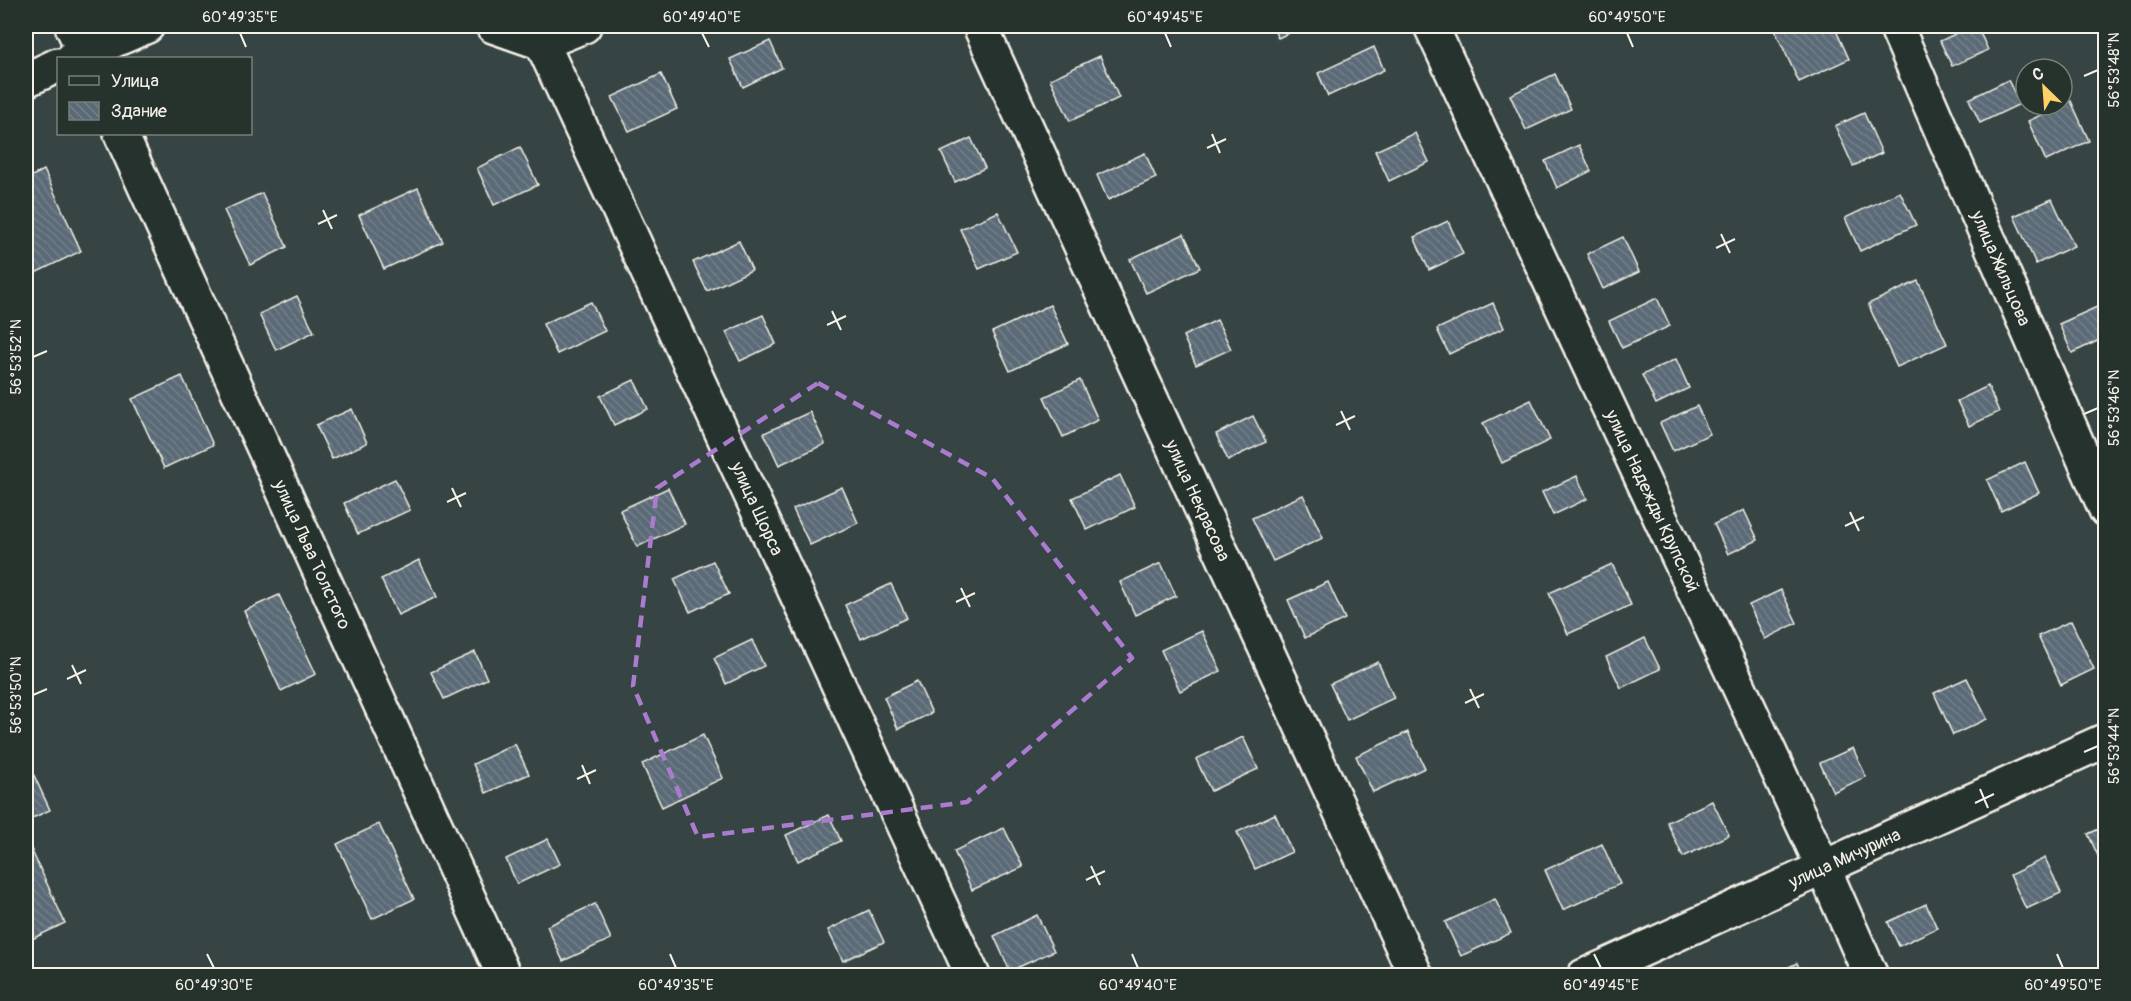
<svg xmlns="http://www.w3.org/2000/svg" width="2131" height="1001" viewBox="0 0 2131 1001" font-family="Pangolin,sans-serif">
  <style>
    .building { fill: url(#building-back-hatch); stroke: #f4f1e8; stroke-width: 1.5 }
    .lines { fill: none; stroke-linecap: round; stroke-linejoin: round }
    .minor-casing { stroke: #f4f1e8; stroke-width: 38 }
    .minor { stroke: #26332d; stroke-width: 33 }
    .marked { fill: none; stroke: #ab7bcf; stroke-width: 4.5; stroke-dasharray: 12 8; stroke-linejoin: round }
    .ticks { fill: none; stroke: #f4f1e8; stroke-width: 2 }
    .labels { text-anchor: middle; stroke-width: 6; stroke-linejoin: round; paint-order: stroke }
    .street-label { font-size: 18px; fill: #f4f1e8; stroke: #26332d }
    .neatline { fill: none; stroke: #f4f1e8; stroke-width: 2 }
    .ticks-label { font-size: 15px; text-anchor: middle; fill: #f4f1e8 }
  </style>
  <defs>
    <pattern id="building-back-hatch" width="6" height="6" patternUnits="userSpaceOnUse" patternTransform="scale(1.5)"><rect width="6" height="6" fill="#5a6a76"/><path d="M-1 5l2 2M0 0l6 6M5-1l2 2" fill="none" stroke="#72808a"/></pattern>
  </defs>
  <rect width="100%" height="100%" fill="#364443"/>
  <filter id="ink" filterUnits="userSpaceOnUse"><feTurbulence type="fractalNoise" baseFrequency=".0167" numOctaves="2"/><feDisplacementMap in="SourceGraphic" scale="12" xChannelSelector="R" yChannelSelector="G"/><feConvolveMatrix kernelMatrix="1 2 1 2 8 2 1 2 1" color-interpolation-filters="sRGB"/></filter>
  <g filter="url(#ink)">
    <g class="building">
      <polygon points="1272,26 1304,26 1278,38"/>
      <polygon points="1773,26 1834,26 1849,59 1799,82"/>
      <polygon points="1972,26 1977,26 1988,50 1952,66 1940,41"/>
      <polygon points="770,41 782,68 743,87 730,59"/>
      <polygon points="1374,47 1384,70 1328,96 1318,73"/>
      <polygon points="1100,56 1119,98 1070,121 1050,79"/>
      <polygon points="661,74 677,109 629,131 612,97"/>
      <polygon points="1555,74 1571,109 1526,130 1510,95"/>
      <polygon points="2008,80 2020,104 1980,123 1969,99"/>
      <polygon points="2071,101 2089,141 2046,161 2028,121"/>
      <polygon points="1864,113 1882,153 1853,166 1835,126"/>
      <polygon points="1415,133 1429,162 1389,181 1375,151"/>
      <polygon points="971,138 985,168 955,182 941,152"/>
      <polygon points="1579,145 1591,171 1557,188 1545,161"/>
      <polygon points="520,147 538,185 494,205 477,168"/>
      <polygon points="1145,153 1156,178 1108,200 1097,175"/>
      <polygon points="44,170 81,251 29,276 26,269 26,179"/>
      <polygon points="418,188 443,242 384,269 359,215"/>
      <polygon points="1900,192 1916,225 1860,251 1845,218"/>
      <polygon points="262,193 287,247 250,265 224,210"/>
      <polygon points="2052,199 2074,246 2036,264 2014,216"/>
      <polygon points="998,212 1017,252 979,269 960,229"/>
      <polygon points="1448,221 1463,254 1429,270 1414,237"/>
      <polygon points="1184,234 1200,268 1146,293 1130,259"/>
      <polygon points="1623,237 1639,272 1603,289 1587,254"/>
      <polygon points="739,241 752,270 707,291 693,262"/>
      <polygon points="1918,281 1947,344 1897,367 1868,304"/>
      <polygon points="297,296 314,332 276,350 259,314"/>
      <polygon points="1657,298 1670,326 1622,348 1609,321"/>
      <polygon points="591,302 605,331 557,354 543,324"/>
      <polygon points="1493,303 1504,328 1449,354 1437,329"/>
      <polygon points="1050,305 1068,344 1010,371 992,332"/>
      <polygon points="2097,307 2106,325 2106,337 2072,353 2059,324"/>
      <polygon points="763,315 776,344 740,361 726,332"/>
      <polygon points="1217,320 1231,349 1196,365 1183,336"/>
      <polygon points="1676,359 1689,388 1656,404 1642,375"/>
      <polygon points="182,376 213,445 164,468 132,399"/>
      <polygon points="634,380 648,409 614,425 600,396"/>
      <polygon points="1080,380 1098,420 1063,437 1044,397"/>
      <polygon points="1988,386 1999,412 1969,426 1957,401"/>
      <polygon points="1531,400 1550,440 1502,463 1483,423"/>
      <polygon points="1697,406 1710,434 1673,451 1660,423"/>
      <polygon points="352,409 367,443 332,459 316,425"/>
      <polygon points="810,412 825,444 779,465 764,433"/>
      <polygon points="1253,416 1266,442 1228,460 1216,434"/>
      <polygon points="2025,462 2039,493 2001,511 1987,480"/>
      <polygon points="1120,475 1135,507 1087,530 1072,498"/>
      <polygon points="1577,476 1587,499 1553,515 1542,492"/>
      <polygon points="395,479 410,510 358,534 344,503"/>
      <polygon points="842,487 858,523 810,545 793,509"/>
      <polygon points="668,488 685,524 637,547 620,510"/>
      <polygon points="1303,495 1323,538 1273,561 1252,518"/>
      <polygon points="1744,510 1758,540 1728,554 1714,524"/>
      <polygon points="419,560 437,597 398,615 381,579"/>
      <polygon points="713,561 729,594 690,612 674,579"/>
      <polygon points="1161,563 1176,596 1135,615 1120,582"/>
      <polygon points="1612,564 1631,605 1568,634 1549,593"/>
      <polygon points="1328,582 1345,619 1305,638 1288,600"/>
      <polygon points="891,584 907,618 861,639 845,605"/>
      <polygon points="1781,590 1797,623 1765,639 1749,605"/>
      <polygon points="279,595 316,674 281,691 244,611"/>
      <polygon points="2071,621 2094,669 2061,685 2038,636"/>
      <polygon points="1202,631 1221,671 1180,691 1161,650"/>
      <polygon points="1645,638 1660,669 1621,688 1606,657"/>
      <polygon points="752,640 764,666 726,684 714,658"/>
      <polygon points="475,652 487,679 444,699 431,672"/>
      <polygon points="1378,662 1394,698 1347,720 1330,684"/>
      <polygon points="1967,678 1987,719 1953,735 1934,693"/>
      <polygon points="917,681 932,713 898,729 884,697"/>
      <polygon points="1408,732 1425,768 1373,792 1356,756"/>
      <polygon points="703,735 723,778 662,807 642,764"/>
      <polygon points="1243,737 1258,769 1211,791 1196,759"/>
      <polygon points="515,744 529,774 486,793 473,764"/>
      <polygon points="1853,748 1866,777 1833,792 1820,763"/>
      <polygon points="31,769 50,810 26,821 26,771"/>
      <polygon points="1712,801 1729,835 1683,857 1667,822"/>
      <polygon points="1275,814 1292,852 1255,869 1237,832"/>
      <polygon points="829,815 841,841 798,861 786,835"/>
      <polygon points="379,824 414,899 372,919 337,844"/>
      <polygon points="2106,826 2106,870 2105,871 2088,834"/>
      <polygon points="1004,828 1023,867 972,890 954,851"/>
      <polygon points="548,839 560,864 517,884 506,859"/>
      <polygon points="1602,844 1620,884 1563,910 1545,870"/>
      <polygon points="31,849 65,923 30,940 26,929 26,852"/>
      <polygon points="2045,858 2061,893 2026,909 2010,875"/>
      <polygon points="1495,899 1511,933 1461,956 1445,922"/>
      <polygon points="595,904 611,939 563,961 547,926"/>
      <polygon points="1926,904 1937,928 1899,946 1888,922"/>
      <polygon points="869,910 884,942 843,961 828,930"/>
      <polygon points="1037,915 1054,951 1010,971 994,936"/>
      <polygon points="1797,963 1803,976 1770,976"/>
      <polygon points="1342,970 1345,976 1331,976"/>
    </g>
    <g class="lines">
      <g class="minor-casing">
        <g id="minor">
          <polyline points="72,26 87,58"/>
          <polyline points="493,26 542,43 584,26"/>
          <path id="s1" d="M980,26l436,950"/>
          <path id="s2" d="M1431,26l392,841 48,109"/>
          <path id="s3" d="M1896,26l210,484"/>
          <path id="s4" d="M542,43l431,933"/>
          <polyline points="73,58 147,26"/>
          <polyline points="26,80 58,65"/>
          <path id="s5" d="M121,134l383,842"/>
          <path id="s6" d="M1584,976l522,-236"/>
        </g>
      </g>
      <use href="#minor" class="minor"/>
    </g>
  </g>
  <path class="marked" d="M818,383l174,95 140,180 -165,144 -269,35 -65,-151 24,-198z"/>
  <path class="ticks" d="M240,33l6,14M702,33l7,14M1165,33l6,14M1627,33l6,14M2084,76l14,-6M1212,134l8,19M1207,148l19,-9M323,210l9,19M318,224l19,-9M1721,234l9,19M1716,248l19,-9M832,311l9,19M827,325l19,-9M33,357l14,-6M1341,411l9,19M2084,414l14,-6M1336,425l19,-9M452,488l9,19M447,502l19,-9M1850,512l9,19M1845,526l19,-9M961,588l9,19M956,602l19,-9M72,665l9,19M67,679l19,-9M1470,689l9,19M33,695l14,-6M1465,703l19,-9M2084,752l14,-6M582,765l8,19M577,779l19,-9M1980,789l8,19M1975,803l19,-9M1091,866l9,19M1086,880l19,-9M207,954l7,14M670,954l6,14M1132,954l6,14M1594,954l7,14M2057,954l6,14"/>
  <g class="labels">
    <g class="street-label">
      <text dy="6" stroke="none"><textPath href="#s3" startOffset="264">улица Жильцова</textPath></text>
      <text dy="6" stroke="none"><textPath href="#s1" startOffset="522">улица Некрасова</textPath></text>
      <text dy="6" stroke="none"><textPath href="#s2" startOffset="524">улица Надежды Крупской</textPath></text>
      <text dy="6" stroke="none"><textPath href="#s4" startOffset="513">улица Щорса</textPath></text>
      <text dy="6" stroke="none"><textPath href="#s5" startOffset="462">улица Льва Толстого</textPath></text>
      <text dy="6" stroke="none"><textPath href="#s6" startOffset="286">улица Мичурина</textPath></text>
    </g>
  </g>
  <rect width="2131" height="1001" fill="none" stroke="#26332d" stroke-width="66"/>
  <rect x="57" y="57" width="195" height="78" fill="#26332d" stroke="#787f78" stroke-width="1.5"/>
  <rect x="69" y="76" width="30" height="9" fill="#26332d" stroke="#787f78" stroke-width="1.5"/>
  <text x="111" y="87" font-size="18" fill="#f4f1e8">Улица</text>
  <rect x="69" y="102" width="30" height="18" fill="url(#building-back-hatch)" stroke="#787f78" stroke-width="1.5"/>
  <text x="111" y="117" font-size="18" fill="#f4f1e8">Здание</text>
  <g transform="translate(2044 87) rotate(335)"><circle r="28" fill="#26332d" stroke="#787f78" stroke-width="1.5"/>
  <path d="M0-4.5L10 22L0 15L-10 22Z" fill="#ffd166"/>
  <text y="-9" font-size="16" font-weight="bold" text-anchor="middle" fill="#f4f1e8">С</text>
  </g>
  <rect x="33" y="33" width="2065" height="935" class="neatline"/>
  <g class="ticks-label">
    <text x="240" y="22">60°49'35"E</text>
    <text x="702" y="22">60°49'40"E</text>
    <text x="1165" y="22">60°49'45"E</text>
    <text x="1627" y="22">60°49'50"E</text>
    <text transform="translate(2114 70) rotate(-90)" y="5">56°53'48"N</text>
    <text transform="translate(16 357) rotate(-90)" y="5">56°53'52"N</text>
    <text transform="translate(2114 408) rotate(-90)" y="5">56°53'46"N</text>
    <text transform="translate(16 695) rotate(-90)" y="5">56°53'50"N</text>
    <text transform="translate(2114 746) rotate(-90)" y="5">56°53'44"N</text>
    <text x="214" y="990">60°49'30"E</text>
    <text x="676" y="990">60°49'35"E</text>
    <text x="1138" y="990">60°49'40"E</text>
    <text x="1601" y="990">60°49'45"E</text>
    <text x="2063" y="990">60°49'50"E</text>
  </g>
</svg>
